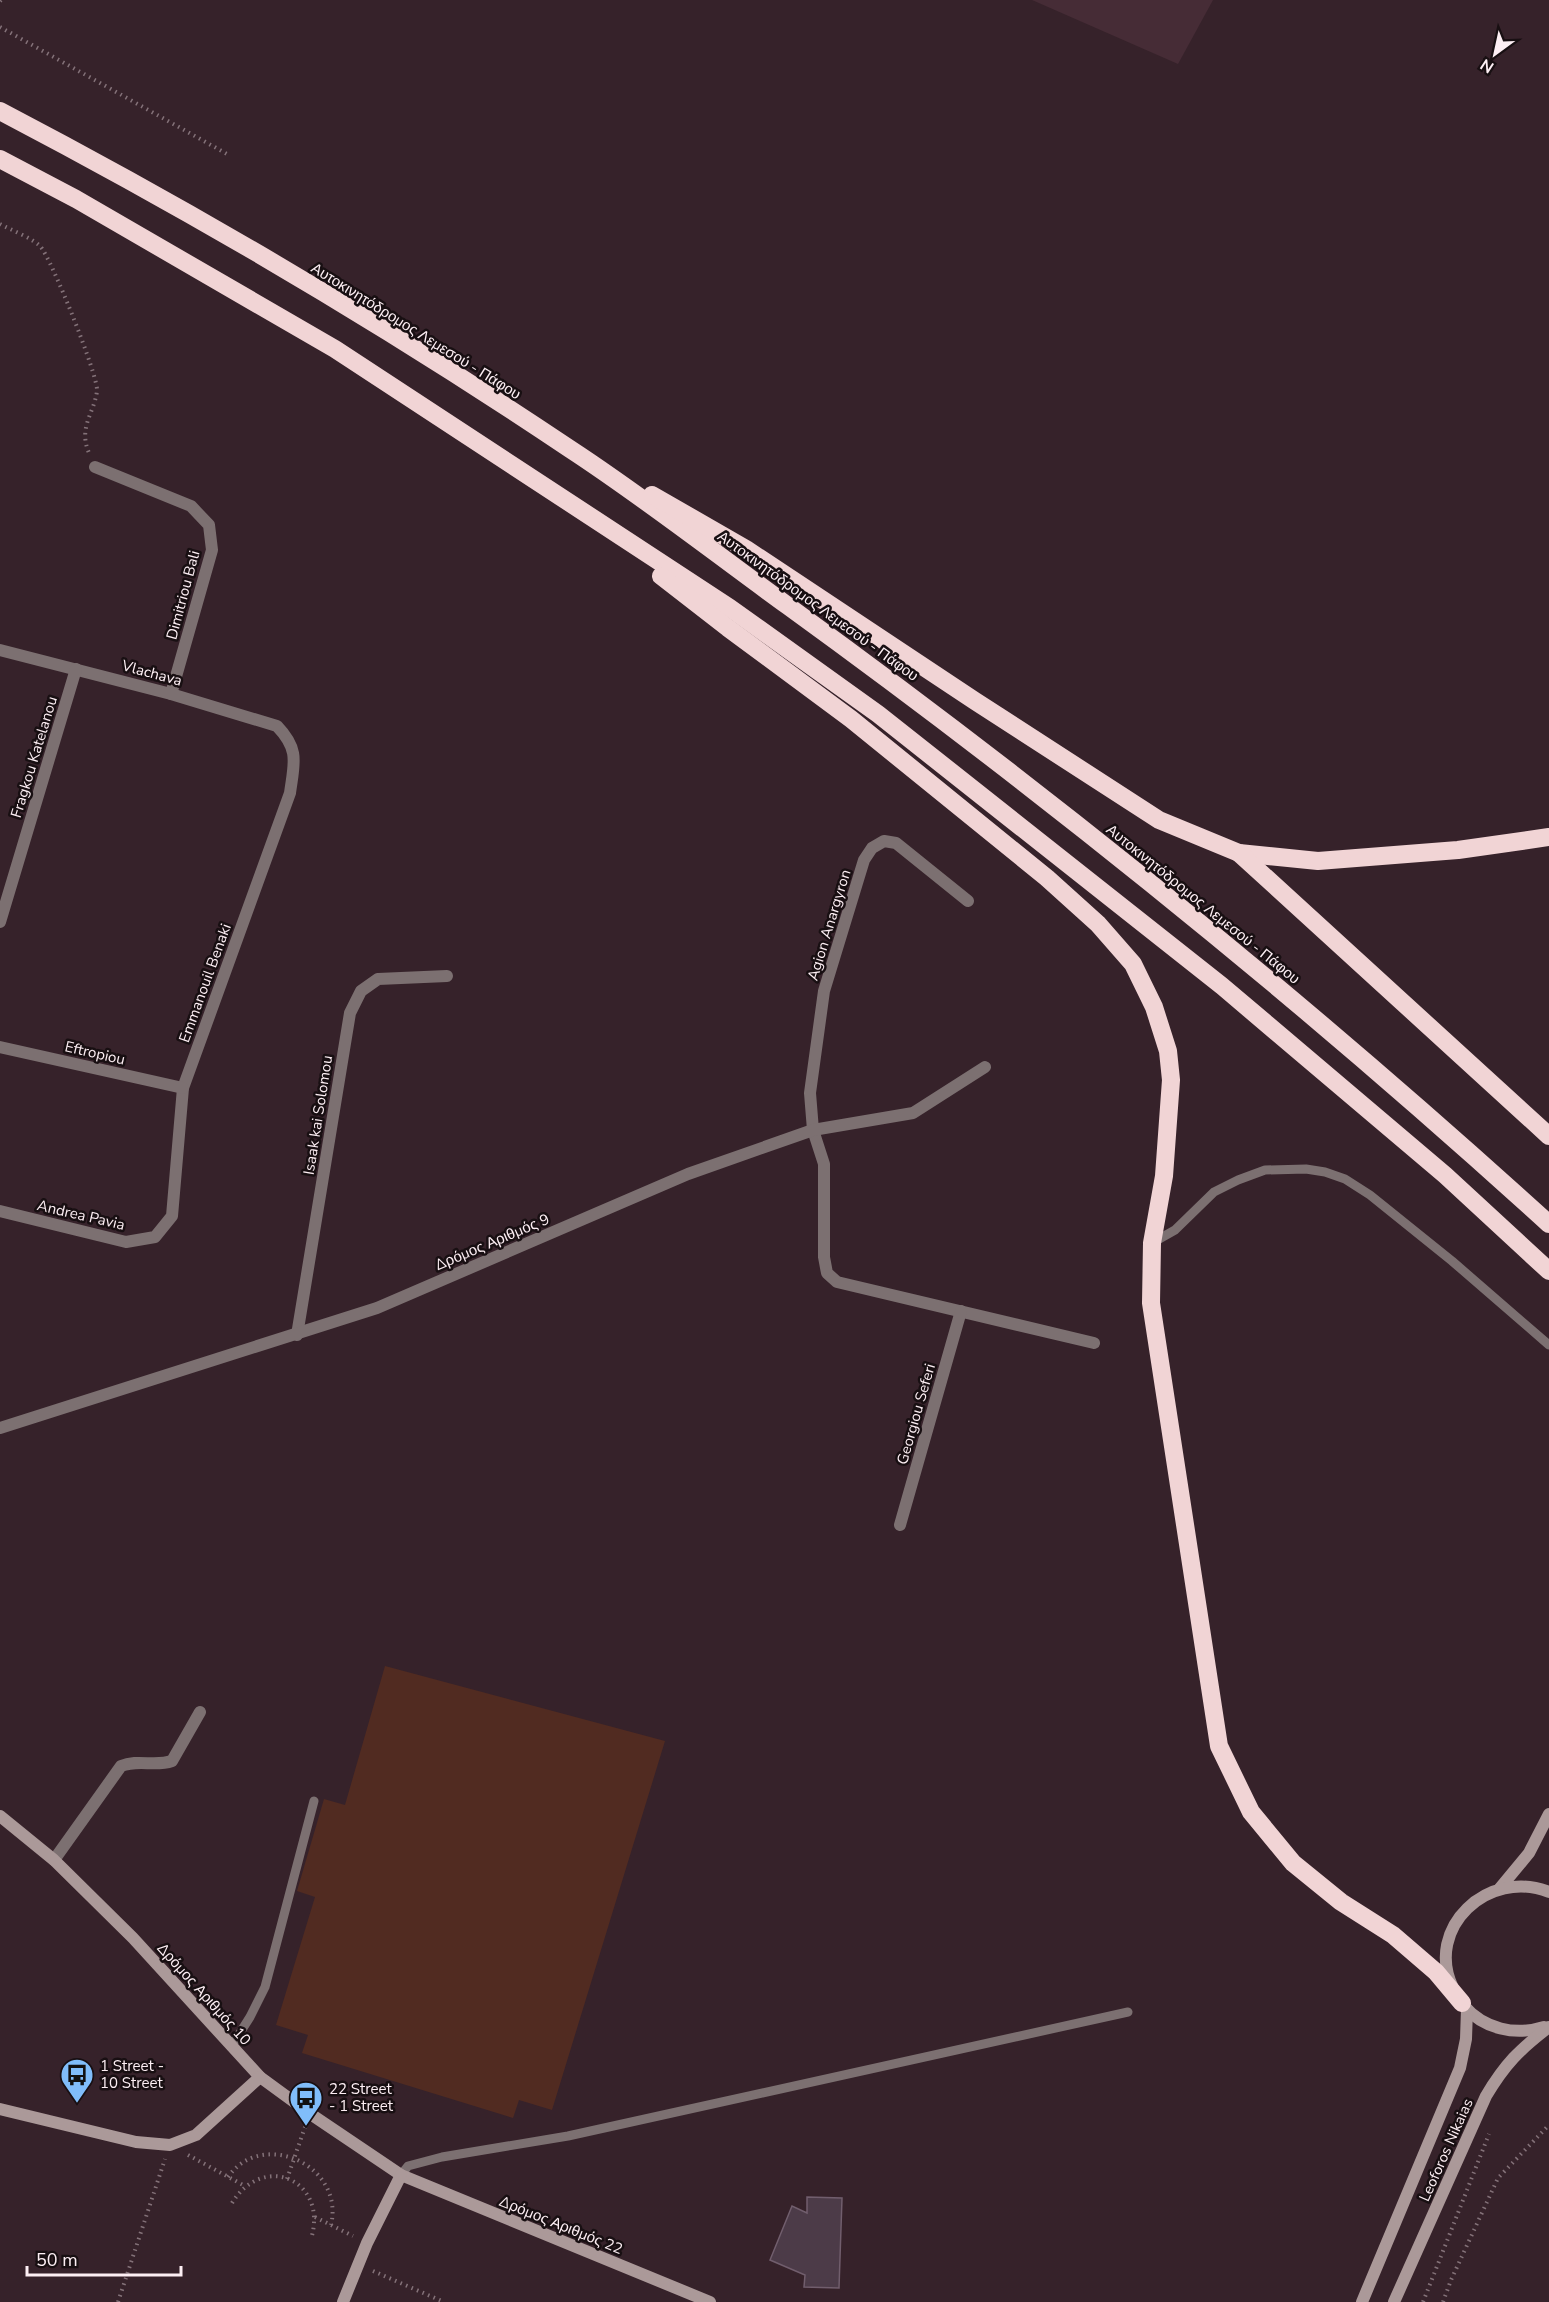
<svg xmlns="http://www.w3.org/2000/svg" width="1549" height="2302" viewBox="0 0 1549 2302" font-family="'Nunito Sans',sans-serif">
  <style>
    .built { fill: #462c36 }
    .green { fill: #512b21 }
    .building { fill: #4c3b48; stroke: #715e6d; stroke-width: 1.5 }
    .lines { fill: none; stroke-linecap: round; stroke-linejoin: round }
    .path { stroke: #847279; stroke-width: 4; stroke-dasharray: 1.5 4.5; stroke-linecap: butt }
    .lane { stroke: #7c7071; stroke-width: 9 }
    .street { stroke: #7c7071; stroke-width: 12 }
    .secondary { stroke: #ab9999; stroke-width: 12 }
    .highway { stroke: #f1d4d5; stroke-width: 18 }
    .labels { text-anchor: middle; stroke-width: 5; stroke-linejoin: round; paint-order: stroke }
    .street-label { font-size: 15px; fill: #fdeff4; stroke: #180f12 }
    .poi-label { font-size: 15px; fill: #fdeff4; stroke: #180f12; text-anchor: start }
  </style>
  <rect width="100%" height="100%" fill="#36222a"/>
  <polygon class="built" points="1032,0 1213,0 1178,64"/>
  <polygon class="green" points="385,1666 665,1741 552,2110 519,2100 513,2118 302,2053 308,2035 276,2025 315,1897 297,1891 324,1799 345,1805"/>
  <polygon class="building" points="807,2197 842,2198 839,2288 804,2287 805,2275 770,2260 792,2206 807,2213"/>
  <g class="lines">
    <g class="path">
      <polyline points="0,1 1,0"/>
      <polyline points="0,27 227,154"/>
      <path d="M0,224c11,6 32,14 40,22 11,11 59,132 57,145 -3,23 -19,36 -8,62"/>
      <polyline points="188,2155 245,2186"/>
      <path d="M228,2177c34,-49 117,-12 103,48"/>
      <polyline points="287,2179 305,2127"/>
      <path d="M232,2203c32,-52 97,-22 79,36"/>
      <polyline points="315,2217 353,2236"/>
      <polyline points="373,2271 444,2302"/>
      <polyline points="118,2302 165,2159"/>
      <polyline points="1423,2302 1489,2134"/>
      <polyline points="1443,2302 1451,2280 1498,2178 1549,2125"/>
    </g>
    <g class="lane">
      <polyline points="1152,1243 1175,1230 1214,1192 1238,1180 1265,1170 1306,1169 1325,1172 1345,1179 1370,1195 1452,1261 1549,1345"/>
      <polyline points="231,2047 250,2017 265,1987 314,1801"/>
      <polyline points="401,2175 408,2166 442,2157 568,2136 1128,2012"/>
    </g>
    <g class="street">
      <polyline points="95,467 191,506 209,525 212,550 171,694"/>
      <path d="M0,650l171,44 106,32c23,24 17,37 13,67l-107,295 -11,128 -17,21 -29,5 -126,-31"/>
      <polyline points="968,901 896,843 884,841 872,848 864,860 824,991 810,1093 813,1130 824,1164 824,1257 827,1273 837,1282 1094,1343"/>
      <polyline points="0,922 76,669"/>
      <polyline points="0,1047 183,1088"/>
      <polyline points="297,1335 350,1013 361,991 378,979 447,976"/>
      <polyline points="0,1428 377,1308 688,1174 813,1130 913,1113 985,1067"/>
      <polyline points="900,1525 961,1311"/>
      <path d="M54,1860l67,-94c17,-7 34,1 51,-5l28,-49"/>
    </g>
    <g class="secondary">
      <polyline points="0,1816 54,1860 133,1938 260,2077 312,2115 401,2175 710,2302"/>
      <polyline points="1500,1888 1529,1853 1549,1814"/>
      <path d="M1453,1988c-29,-60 35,-120 96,-96"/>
      <path d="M1464,2006c20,23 51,30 80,21"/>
      <polyline points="0,2109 136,2142 170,2145 196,2135 260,2077"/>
      <polyline points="343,2302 367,2243 401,2175"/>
      <polyline points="1362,2302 1460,2068 1466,2039 1467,2009"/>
      <path d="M1394,2302l92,-206c19,-32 33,-46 63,-69"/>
    </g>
    <g class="highway">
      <path d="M0,111c195,102 387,215 570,338 75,49 146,105 218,157 265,192 519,398 761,618"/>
      <polyline points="0,159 76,199 335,349 730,608 878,714 1222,986 1445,1175 1549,1271"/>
      <polyline points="652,495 746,549 975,701 1159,820 1239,853 1318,861 1458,850 1549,837"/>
      <polyline points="661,576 728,628 851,719 1047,878 1098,924 1133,964 1154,1007 1168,1051 1171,1080 1164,1176 1152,1243 1151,1303 1219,1746 1251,1812 1293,1863 1341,1902 1393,1935 1436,1972 1462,2003"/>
      <polyline points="1239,853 1549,1136"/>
    </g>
  </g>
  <defs>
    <g id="bus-pin" transform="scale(1.725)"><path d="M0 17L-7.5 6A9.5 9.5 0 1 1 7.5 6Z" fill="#80bdfa" stroke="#180f12"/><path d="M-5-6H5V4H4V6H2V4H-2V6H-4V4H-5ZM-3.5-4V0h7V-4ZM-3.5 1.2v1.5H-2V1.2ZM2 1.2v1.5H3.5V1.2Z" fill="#111"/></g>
  </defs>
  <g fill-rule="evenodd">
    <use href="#bus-pin" x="77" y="2075"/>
    <use href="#bus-pin" x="306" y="2098"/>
  </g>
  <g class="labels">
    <g class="street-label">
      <text transform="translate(416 331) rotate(32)" y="5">Αυτοκινητόδρομος Λεμεσού - Πάφου</text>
      <text transform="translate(183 595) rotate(-75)" y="5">Dimitriou Bali</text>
      <text transform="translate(818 606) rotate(36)" y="5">Αυτοκινητόδρομος Λεμεσού - Πάφου</text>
      <text transform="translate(152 673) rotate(15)" y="5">Vlachava</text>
      <text transform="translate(34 757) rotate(-73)" y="5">Fragkou Katelanou</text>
      <text transform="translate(1203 904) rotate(39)" y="5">Αυτοκινητόδρομος Λεμεσού - Πάφου</text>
      <text transform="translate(829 925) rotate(-73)" y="5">Agion Anargyron</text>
      <text transform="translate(205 983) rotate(-70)" y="5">Emmanouil Benaki</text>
      <text transform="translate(95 1053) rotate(13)" y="5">Eftropiou</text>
      <text transform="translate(318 1115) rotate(-81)" y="5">Isaak kai Solomou</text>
      <text transform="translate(81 1215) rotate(13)" y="5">Andrea Pavia</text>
      <text transform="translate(492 1242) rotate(-23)" y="5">Δρόμος Αριθμός 9</text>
      <text transform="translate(916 1414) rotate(-74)" y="5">Georgiou Seferi</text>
      <text transform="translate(204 1994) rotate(48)" y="5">Δρόμος Αριθμός 10</text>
      <text transform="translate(1446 2150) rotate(-66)" y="5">Leoforos Nikaias</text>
      <text transform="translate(561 2225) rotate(22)" y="5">Δρόμος Αριθμός 22</text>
    </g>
    <g class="poi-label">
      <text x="100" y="2071">1 Street -<tspan x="100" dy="17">10 Street</tspan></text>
      <text x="329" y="2094">22 Street<tspan x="329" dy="17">- 1 Street</tspan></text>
    </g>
  </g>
  <g transform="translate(1495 54) rotate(213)" stroke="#180f12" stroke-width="4.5" paint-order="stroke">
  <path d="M0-4.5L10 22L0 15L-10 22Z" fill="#fdeff4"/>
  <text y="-9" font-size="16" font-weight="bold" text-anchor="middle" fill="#fdeff4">N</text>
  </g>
  <path d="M27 2266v9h154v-9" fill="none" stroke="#fdeff4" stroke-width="3"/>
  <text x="36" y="2266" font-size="18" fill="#fdeff4" stroke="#180f12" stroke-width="4.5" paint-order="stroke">50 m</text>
</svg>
